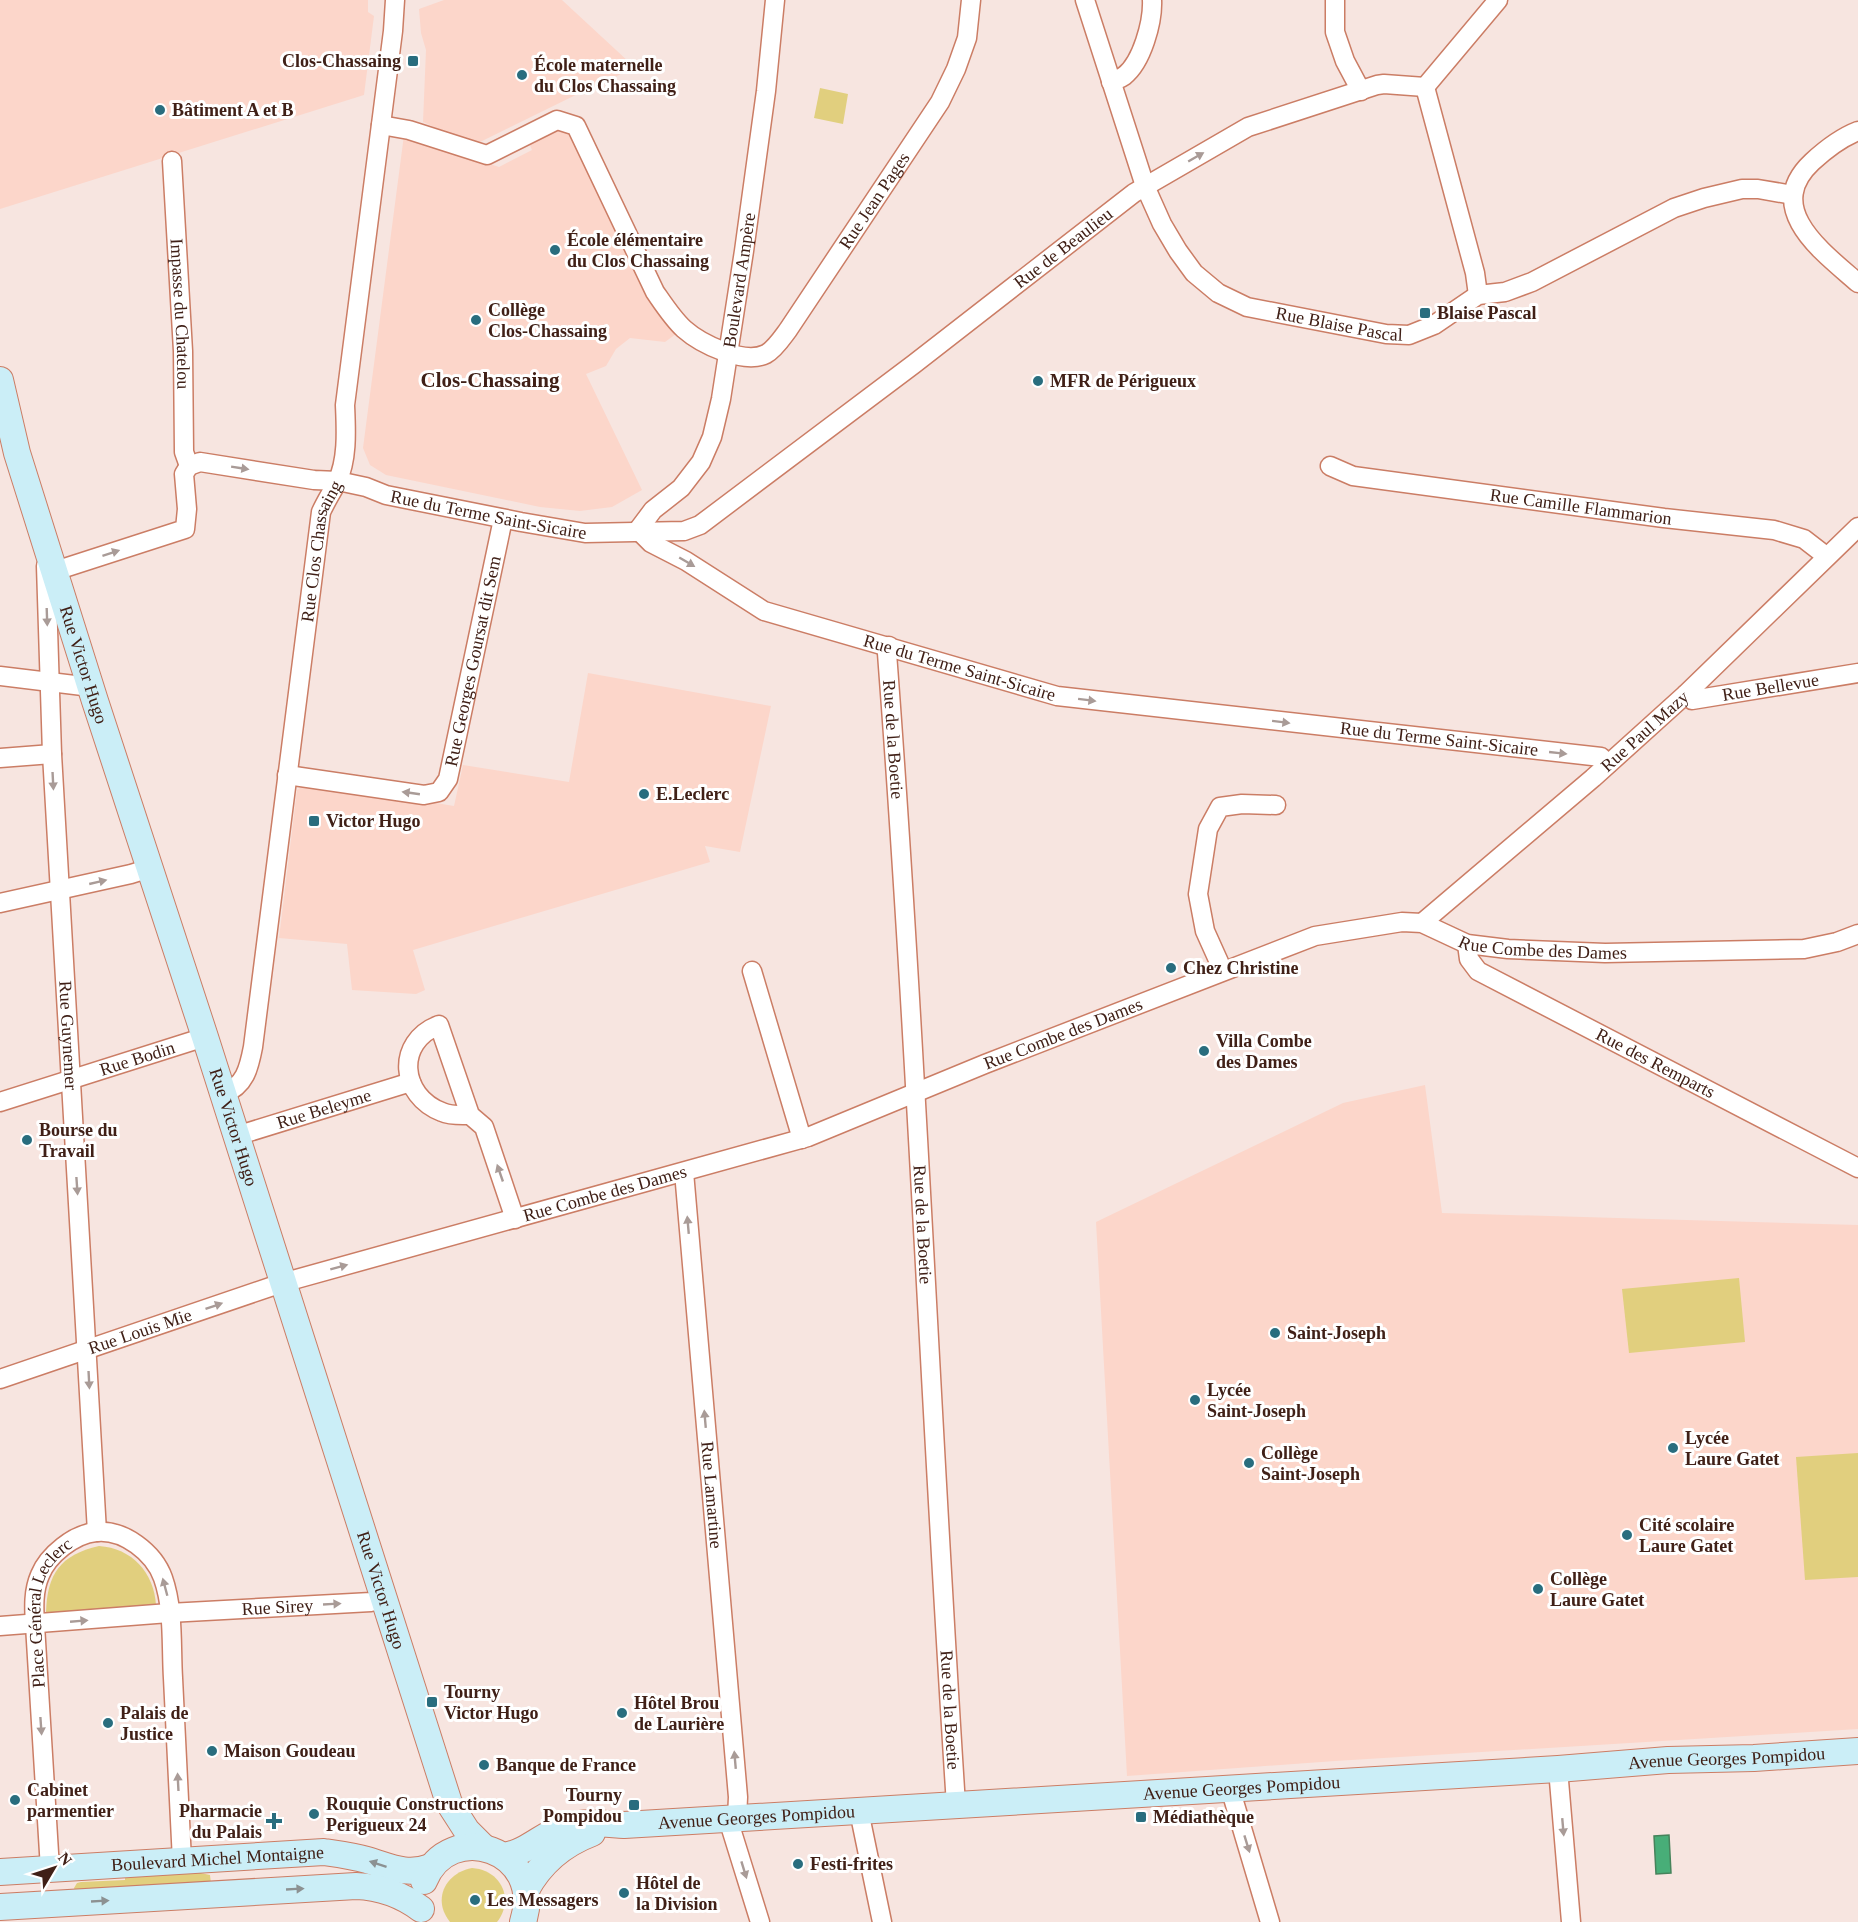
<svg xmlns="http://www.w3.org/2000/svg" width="1858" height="1922" viewBox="0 0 1858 1922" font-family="Georgia,serif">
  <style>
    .built { fill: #fcd6ca }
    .green { fill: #e1cf7e }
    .water { fill: #48ae78; stroke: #46835b; stroke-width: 1.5 }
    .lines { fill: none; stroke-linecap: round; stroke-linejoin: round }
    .street-casing { stroke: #cb7d65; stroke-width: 21 }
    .secondary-casing { stroke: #cb7d65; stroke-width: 28 }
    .street { stroke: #fff; stroke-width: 18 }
    .secondary { stroke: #cbeef7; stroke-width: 26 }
    .oneway { fill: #a99b97 }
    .oneway2 { fill: #8c9192 }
    .poi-dot { fill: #296d7e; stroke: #fff; stroke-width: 2 }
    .labels { text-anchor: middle; stroke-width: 6; stroke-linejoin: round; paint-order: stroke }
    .poi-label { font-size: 18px; font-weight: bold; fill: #402017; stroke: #fff; text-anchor: start }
    .street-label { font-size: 18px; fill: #402017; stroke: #fff }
    .quarter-label { font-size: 21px; font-weight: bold; fill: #402017; stroke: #fff }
  </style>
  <rect width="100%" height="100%" fill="#f7e5e0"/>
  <g class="built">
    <polygon points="0,0 368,0 368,12 374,16 364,95 0,209"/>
    <polygon points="444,0 562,0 629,62 629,69 609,81 597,87 596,85 474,145 423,122 426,50 421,33 419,9"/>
    <polygon points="557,129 569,133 649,296 676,334 665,342 630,338 616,349 606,366 586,374 642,490 612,507 580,511 540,507 386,475 370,465 363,448 404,135 499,167 532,150 529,143"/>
    <polygon points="588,673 771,706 740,852 705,846 710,862 413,950 425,990 416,994 352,990 347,944 279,938 297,790 308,782 454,806 463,765 569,782"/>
    <polygon points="1425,1085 1442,1213 1858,1225 1858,1729 1335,1761 1127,1776 1096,1222 1343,1103"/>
  </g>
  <g class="green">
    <polygon points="820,88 848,94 843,124 814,118"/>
    <polygon points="1739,1278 1745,1342 1629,1353 1622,1289"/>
    <polygon points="1858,1453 1858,1577 1805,1580 1796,1457"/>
    <path d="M99,1546c33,2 55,27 57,59l-110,8c1,-39 14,-58 53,-67z"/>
    <path d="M472,1868c29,2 43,31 25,54h-47c-18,-22 -5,-49 22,-54z"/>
    <polygon points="191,1871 210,1875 211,1884 76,1893 74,1888 77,1883 81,1882 125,1880 125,1875"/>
  </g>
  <polygon class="water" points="1669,1835 1671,1873 1656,1874 1654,1836"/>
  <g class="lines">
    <g class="street-casing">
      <g id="street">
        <path id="s1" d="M1085,0l60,186 17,38 16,27 16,22 24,20 29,14 139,27 23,1 25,-10 44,-30 27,-3 27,-10 142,-74 30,-10 38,-9h16l35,6"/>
        <polyline points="1335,0 1335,32 1345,61 1361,91"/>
        <path d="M1111,82c4,-2 9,-3 13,-6 18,-14 29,-54 28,-76"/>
        <polyline points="1425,87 1475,273 1478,295"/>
        <path id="s2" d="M381,125l28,5 78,25 70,-35 19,6 79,166c9,13 18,27 29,37 17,15 60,36 82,25 9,-5 16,-16 22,-24l152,-228 16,-33 11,-31 4,-38"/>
        <path d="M1858,131c-18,7 -32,18 -46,31 -50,47 12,91 46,121"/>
        <path id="s3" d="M172,161l11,190 1,101 5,14"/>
        <path id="s4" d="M1330,466l23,10 311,42 110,12 30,9 22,17"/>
        <path id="s5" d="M638,530l13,13 35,18 78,50 293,85 544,61 7,7"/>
        <path id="s6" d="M638,530l15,-20 28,-22 20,-26 11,-25 9,-38 23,-148 22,-160 9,-91"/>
        <path id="s7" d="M46,566l6,188 45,778"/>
        <path id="s8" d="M55,571l130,-42 2,-20 -3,-35 5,-8 11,-4 114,18 24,1 28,6 20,8 135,27 64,11 99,-2 16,-6 214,-161 220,-171 114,-66 129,-42 7,-1 41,3 73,-87"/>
        <path id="s9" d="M889,646l-2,7c29,383 44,768 69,1152"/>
        <polyline points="0,676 91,687"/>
        <path id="s10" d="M1686,694l6,6 166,-27"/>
        <polyline points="0,758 52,754"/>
        <path id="s11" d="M287,775l137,20 15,-3 9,-13 55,-260"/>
        <polyline points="0,903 131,874 150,868"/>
        <path id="s12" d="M1422,923l171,-145 93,-84 172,-167"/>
        <path id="s13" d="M1467,944l2,15 9,12 380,197"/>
        <polyline points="752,971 802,1139"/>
        <polyline points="1223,971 1205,931 1198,894 1208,829 1220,807 1242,804 1276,805"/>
        <path id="s14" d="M223,1094c22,-8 26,-26 30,-47l68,-535c5,-11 11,-20 16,-30 11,-23 9,-53 8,-77l48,-374 2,-31"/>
        <path id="s15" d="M0,1102l205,-65"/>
        <path d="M470,1115c-9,0 -19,1 -28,-3 -42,-16 -47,-70 -3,-87l31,90 14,12 31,92"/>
        <path id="s16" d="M236,1136l175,-54"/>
        <path id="s17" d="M684,1172l54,625 -1,21"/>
        <path id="s18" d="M0,1379l282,-96 526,-146 177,-73 330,-128 87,-14 20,1 45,21 41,5 97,4 199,-4 33,-7 21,-8"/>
        <path id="s19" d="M0,1626l169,-13 202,-11 13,-4"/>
        <polyline points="1558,1769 1571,1922"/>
        <polyline points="1230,1788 1270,1922"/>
        <polyline points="859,1811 882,1922"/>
        <polyline points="728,1819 760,1922"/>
        <path id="s20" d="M50,1869l-15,-244c-1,-17 -2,-34 5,-50 8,-20 34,-41 56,-43 28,-3 58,21 67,46 11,31 8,68 10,100 3,61 6,122 9,183"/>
      </g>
    </g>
    <g class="secondary-casing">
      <g id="secondary">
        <path id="s21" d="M0,380l17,73 78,248 110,336 244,766 18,28 17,17"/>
        <path id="s22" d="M504,1856c25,-4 41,-24 64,-30 18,-5 38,-2 56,-1l934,-56 110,-9 86,-2 104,-7"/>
        <path id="s23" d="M0,1872l324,-20c14,2 29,4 43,8 24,7 39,16 64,7"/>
        <path d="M424,1881c25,-63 122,-32 99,41"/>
        <path d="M526,1890c15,-28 37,-46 66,-57"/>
        <path d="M0,1907l356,-21c25,1 45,8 65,23"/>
      </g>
    </g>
    <use href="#street" class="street"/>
    <use href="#secondary" class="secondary"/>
  </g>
  <defs><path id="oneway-solid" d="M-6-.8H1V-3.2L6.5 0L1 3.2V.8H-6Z" transform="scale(1.5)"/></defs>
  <g class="oneway">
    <use href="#oneway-solid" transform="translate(1196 157) rotate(-30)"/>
    <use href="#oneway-solid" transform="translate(240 468) rotate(9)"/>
    <use href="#oneway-solid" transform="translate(111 553) rotate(-18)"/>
    <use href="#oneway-solid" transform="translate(687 562) rotate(30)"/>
    <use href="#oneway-solid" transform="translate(47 617) rotate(88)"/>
    <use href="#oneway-solid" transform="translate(1087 700) rotate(7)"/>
    <use href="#oneway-solid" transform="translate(1281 722) rotate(7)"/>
    <use href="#oneway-solid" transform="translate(1558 753) rotate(6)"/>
    <use href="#oneway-solid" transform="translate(53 781) rotate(87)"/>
    <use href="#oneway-solid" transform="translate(411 793) rotate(-172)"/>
    <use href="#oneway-solid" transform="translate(98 882) rotate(-13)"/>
    <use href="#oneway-solid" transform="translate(500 1173) rotate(-109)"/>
    <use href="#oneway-solid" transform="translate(77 1186) rotate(86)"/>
    <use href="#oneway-solid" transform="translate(688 1225) rotate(-95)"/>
    <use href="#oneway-solid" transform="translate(339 1267) rotate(-15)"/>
    <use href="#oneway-solid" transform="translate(214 1306) rotate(-19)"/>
    <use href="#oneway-solid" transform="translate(89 1380) rotate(87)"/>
    <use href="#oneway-solid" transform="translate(705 1419) rotate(-95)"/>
    <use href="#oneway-solid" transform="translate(165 1587) rotate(-105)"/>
    <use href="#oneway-solid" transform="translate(332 1604) rotate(-3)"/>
    <use href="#oneway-solid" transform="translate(79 1621) rotate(-5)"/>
    <use href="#oneway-solid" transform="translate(41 1726) rotate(86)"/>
    <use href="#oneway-solid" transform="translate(735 1760) rotate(-95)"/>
    <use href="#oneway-solid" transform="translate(178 1782) rotate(-93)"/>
    <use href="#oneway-solid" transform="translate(1563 1827) rotate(85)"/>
    <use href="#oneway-solid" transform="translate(1247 1844) rotate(73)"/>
    <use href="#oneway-solid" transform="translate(744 1870) rotate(73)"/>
  </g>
  <g class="oneway2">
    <use href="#oneway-solid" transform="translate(378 1864) rotate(-162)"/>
    <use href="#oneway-solid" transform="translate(295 1889) rotate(-3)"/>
    <use href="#oneway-solid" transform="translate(100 1901) rotate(-3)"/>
  </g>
  <g class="poi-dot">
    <rect x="407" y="55" width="12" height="12" rx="3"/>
    <circle cx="522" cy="75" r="6"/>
    <circle cx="160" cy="110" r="6"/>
    <circle cx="555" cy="250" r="6"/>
    <rect x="1419" y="307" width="12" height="12" rx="3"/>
    <circle cx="476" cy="320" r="6"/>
    <circle cx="1038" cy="381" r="6"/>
    <circle cx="644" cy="794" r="6"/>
    <rect x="308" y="815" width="12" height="12" rx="3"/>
    <circle cx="1171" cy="968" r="6"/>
    <circle cx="1204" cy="1051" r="6"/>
    <circle cx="27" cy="1140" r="6"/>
    <circle cx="1275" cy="1333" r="6"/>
    <circle cx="1195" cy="1400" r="6"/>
    <circle cx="1673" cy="1448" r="6"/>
    <circle cx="1249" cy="1463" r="6"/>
    <circle cx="1627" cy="1535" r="6"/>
    <circle cx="1538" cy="1589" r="6"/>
    <rect x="426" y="1696" width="12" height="12" rx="3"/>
    <circle cx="622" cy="1713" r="6"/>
    <circle cx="108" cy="1723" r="6"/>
    <circle cx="212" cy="1751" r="6"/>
    <circle cx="484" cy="1765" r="6"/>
    <circle cx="15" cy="1800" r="6"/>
    <rect x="628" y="1799" width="12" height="12" rx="3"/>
    <circle cx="314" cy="1814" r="6"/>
    <rect x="1135" y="1811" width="12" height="12" rx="3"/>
    <path d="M271 1812h6v6h6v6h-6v6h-6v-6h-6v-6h6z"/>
    <circle cx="798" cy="1864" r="6"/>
    <circle cx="624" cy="1893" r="6"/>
    <circle cx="475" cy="1900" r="6"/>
  </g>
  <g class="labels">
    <g class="poi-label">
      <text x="401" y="67" text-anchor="end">Clos-Chassaing</text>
      <text x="534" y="71">École maternelle<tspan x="534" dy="21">du Clos Chassaing</tspan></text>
      <text x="172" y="116">Bâtiment A et B</text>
      <text x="567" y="246">École élémentaire<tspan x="567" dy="21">du Clos Chassaing</tspan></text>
      <text x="488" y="316">Collège<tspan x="488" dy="21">Clos-Chassaing</tspan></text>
      <text x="1437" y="319">Blaise Pascal</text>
      <text x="1050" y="387">MFR de Périgueux</text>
      <text x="656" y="800">E.Leclerc</text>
      <text x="326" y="827">Victor Hugo</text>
      <text x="1183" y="974">Chez Christine</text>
      <text x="1216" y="1047">Villa Combe<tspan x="1216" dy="21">des Dames</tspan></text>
      <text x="39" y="1136">Bourse du<tspan x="39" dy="21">Travail</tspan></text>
      <text x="1287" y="1339">Saint-Joseph</text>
      <text x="1207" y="1396">Lycée<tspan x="1207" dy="21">Saint-Joseph</tspan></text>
      <text x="1685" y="1444">Lycée<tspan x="1685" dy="21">Laure Gatet</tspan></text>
      <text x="1261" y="1459">Collège<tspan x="1261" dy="21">Saint-Joseph</tspan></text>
      <text x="1639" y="1531">Cité scolaire<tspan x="1639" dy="21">Laure Gatet</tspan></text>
      <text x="1550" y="1585">Collège<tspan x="1550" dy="21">Laure Gatet</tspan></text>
      <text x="444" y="1698">Tourny<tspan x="444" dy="21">Victor Hugo</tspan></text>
      <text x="634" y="1709">Hôtel Brou<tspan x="634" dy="21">de Laurière</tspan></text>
      <text x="120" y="1719">Palais de<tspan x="120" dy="21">Justice</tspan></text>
      <text x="224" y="1757">Maison Goudeau</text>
      <text x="496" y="1771">Banque de France</text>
      <text x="27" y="1796">Cabinet<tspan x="27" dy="21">parmentier</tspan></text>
      <text x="622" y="1801" text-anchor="end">Tourny<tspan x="622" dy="21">Pompidou</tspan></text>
      <text x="326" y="1810">Rouquie Constructions<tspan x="326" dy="21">Perigueux 24</tspan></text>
      <text x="262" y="1817" text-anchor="end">Pharmacie<tspan x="262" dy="21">du Palais</tspan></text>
      <text x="1153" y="1823">Médiathèque</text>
      <text x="810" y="1870">Festi-frites</text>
      <text x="636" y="1889">Hôtel de<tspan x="636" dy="21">la Division</tspan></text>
      <text x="487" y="1906">Les Messagers</text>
    </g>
    <g class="street-label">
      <text dy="6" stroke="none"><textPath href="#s2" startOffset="717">Rue Jean Pages</textPath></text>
      <text dy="6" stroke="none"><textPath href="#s8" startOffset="1178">Rue de Beaulieu</textPath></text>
      <text dy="6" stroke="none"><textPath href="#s6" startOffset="280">Boulevard Ampère</textPath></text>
      <text dy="6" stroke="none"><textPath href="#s3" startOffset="153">Impasse du Chatelou</textPath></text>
      <text dy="6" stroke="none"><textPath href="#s1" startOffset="453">Rue Blaise Pascal</textPath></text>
      <text dy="6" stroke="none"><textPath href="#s4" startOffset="255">Rue Camille Flammarion</textPath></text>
      <text dy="6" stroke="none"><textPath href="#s8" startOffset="507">Rue du Terme Saint-Sicaire</textPath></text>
      <text dy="6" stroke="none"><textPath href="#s14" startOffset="560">Rue Clos Chassaing</textPath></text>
      <text dy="6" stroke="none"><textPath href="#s11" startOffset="290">Rue Georges Goursat dit Sem</textPath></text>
      <text dy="6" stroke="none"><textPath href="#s21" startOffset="297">Rue Victor Hugo</textPath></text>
      <text dy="6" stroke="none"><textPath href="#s5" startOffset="354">Rue du Terme Saint-Sicaire</textPath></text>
      <text dy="6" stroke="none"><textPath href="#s10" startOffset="88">Rue Bellevue</textPath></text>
      <text dy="6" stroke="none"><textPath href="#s12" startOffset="294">Rue Paul Mazy</textPath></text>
      <text dy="6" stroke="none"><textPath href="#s9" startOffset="94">Rue de la Boetie</textPath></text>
      <text dy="6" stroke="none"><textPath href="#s5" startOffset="840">Rue du Terme Saint-Sicaire</textPath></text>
      <text dy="6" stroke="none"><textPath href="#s18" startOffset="1623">Rue Combe des Dames</textPath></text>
      <text dy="6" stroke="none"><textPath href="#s18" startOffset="1119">Rue Combe des Dames</textPath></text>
      <text dy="6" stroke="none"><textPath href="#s7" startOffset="470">Rue Guynemer</textPath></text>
      <text dy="6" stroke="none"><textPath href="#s15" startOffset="144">Rue Bodin</textPath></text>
      <text dy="6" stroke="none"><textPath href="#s13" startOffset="230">Rue des Remparts</textPath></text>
      <text dy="6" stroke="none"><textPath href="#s16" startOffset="92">Rue Beleyme</textPath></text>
      <text dy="6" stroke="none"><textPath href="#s21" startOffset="783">Rue Victor Hugo</textPath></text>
      <text dy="6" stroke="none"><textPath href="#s18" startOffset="633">Rue Combe des Dames</textPath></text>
      <text dy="6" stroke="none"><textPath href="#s9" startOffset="580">Rue de la Boetie</textPath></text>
      <text dy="6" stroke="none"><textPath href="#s18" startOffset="148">Rue Louis Mie</textPath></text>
      <text dy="6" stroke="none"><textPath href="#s17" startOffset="324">Rue Lamartine</textPath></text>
      <text dy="6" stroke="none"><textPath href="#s21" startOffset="1269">Rue Victor Hugo</textPath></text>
      <text dy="6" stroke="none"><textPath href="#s19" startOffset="278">Rue Sirey</textPath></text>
      <text dy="6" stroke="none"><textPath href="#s20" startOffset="261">Place Général Leclerc</textPath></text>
      <text dy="6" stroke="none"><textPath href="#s9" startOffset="1066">Rue de la Boetie</textPath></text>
      <text dy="6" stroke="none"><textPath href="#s22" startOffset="1232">Avenue Georges Pompidou</textPath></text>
      <text dy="6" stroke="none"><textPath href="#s22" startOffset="746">Avenue Georges Pompidou</textPath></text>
      <text dy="6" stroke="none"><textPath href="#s22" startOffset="260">Avenue Georges Pompidou</textPath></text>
      <text dy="6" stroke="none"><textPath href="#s23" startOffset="218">Boulevard Michel Montaigne</textPath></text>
    </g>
    <g class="quarter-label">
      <text x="490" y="387">Clos-Chassaing</text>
    </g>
  </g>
  <g transform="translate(54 1868) rotate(51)" stroke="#ffffff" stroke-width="4.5" paint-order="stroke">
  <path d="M0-4.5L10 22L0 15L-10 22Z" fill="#402017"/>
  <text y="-9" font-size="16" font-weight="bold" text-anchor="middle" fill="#402017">N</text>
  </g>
</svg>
